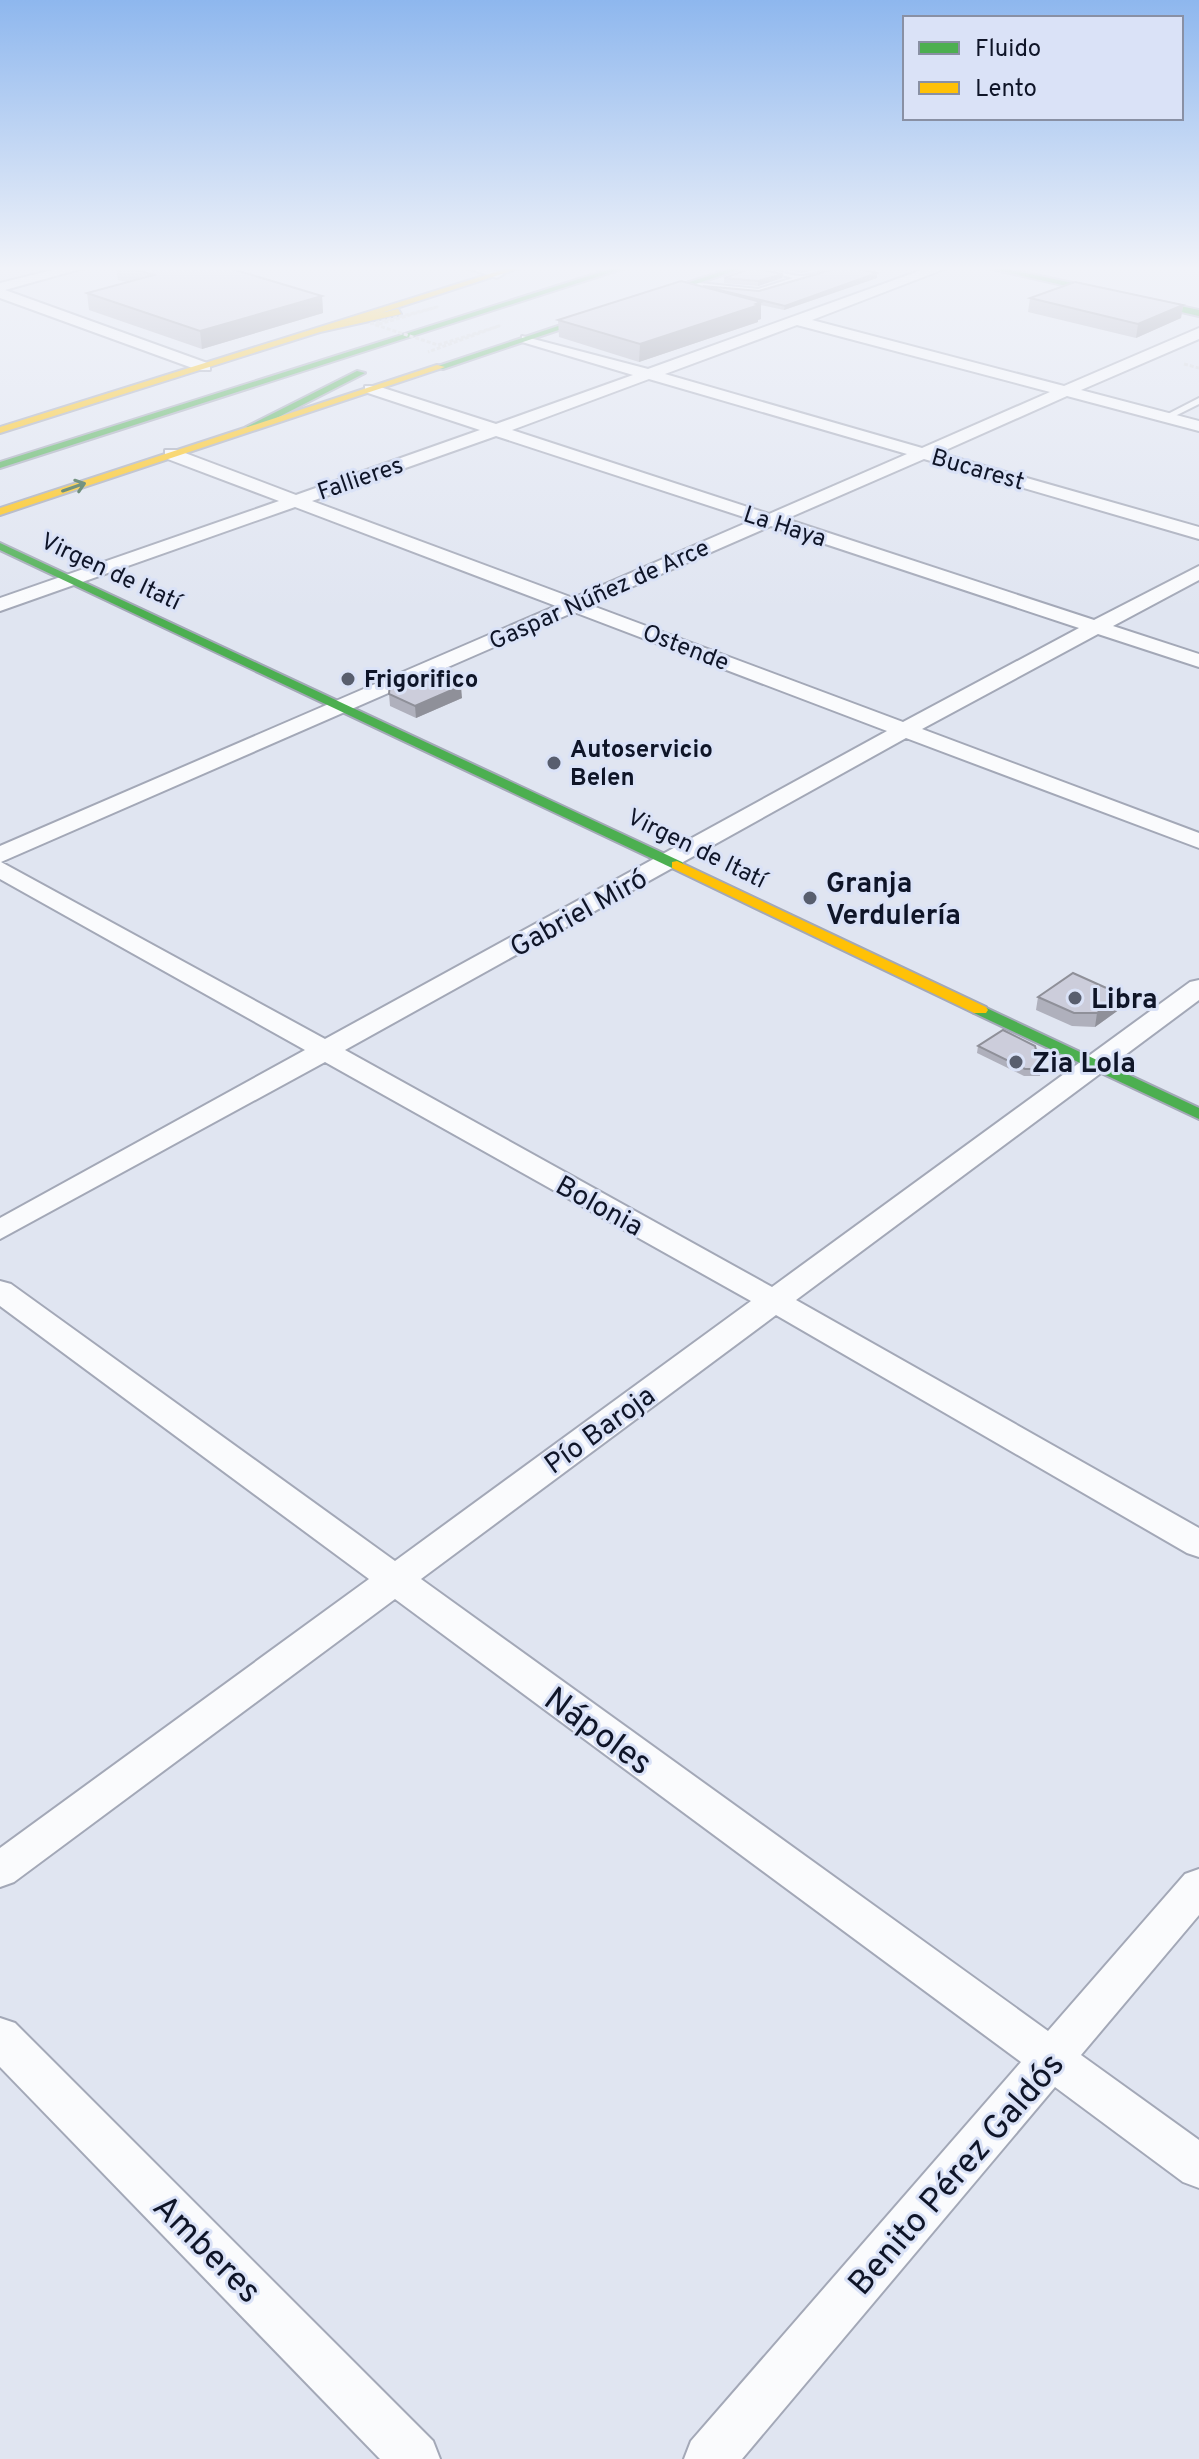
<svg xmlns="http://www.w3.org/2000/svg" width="1199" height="2459" viewBox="0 0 1199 2459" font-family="Overpass,sans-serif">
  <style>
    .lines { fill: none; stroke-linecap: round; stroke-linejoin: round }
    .lane-casing { stroke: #a3a8b7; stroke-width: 4 }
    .street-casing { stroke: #a3a8b7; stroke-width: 4 }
    .fast-casing { stroke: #a3a8b7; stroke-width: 4 }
    .slow-casing { stroke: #a3a8b7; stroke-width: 4 }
    .path { stroke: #d4d6d9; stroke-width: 3; stroke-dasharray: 4 2; stroke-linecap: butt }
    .lane { fill: #fafbfd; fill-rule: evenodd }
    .street { fill: #fafbfd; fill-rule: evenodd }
    .fast { fill: #4caf50; fill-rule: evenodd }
    .slow { fill: #ffc107; fill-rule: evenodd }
    .path-bridge { stroke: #d4d6d9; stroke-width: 3; stroke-dasharray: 4 2; stroke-linecap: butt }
    .wall { fill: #afb0bc }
    .shaded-wall { fill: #8f9099 }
    .building { fill: #cccddb; stroke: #8f9099; stroke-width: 2 }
    .oneway { stroke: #2a5a3a }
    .poi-dot { fill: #585e6e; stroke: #dae2f7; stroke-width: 3 }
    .labels { text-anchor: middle; stroke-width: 6; stroke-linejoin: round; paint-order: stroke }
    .far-street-label { font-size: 24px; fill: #0f1528; stroke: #dae2f7 }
    .far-poi-label { font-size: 24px; font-weight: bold; fill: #0f1528; stroke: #dae2f7; text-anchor: start }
    .poi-label { font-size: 28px; font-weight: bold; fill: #0f1528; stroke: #dae2f7; text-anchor: start }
    .street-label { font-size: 28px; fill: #0f1528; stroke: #dae2f7 }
    .near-street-label { font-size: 34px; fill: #0f1528; stroke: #dae2f7 }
  </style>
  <rect width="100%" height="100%" fill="#e0e5f1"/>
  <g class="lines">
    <g class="lane-casing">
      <g id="lane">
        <path d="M749,266c18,-1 36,10 52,10 16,0 30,-11 46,-10l-89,27 -73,-9 4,-2 69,7 35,-11z"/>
        <polygon points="1199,398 1199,404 1169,419 1162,417"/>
      </g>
    </g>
    <g class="street-casing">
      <g id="street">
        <polygon points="69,266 91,266 5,290 210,364 210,370 198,370 0,298 0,283"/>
        <polygon points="461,266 482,266 504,274 497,278"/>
        <path d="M933,266h19l-140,54 252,66 135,-58v11l-118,51 118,31v10l-132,-35 -128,57 260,74v12l-275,-80 -138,60 308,101 105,-54v14l-86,46 86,28v13l-101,-33 -176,95 277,104v15l-293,-110 -561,312 427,237 418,-305 9,-2v20l-403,300 403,228v29l-12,-4 -411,-238 -355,264 627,452 137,-157 14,-5v46l-118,140 118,85v48l-16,-6 -128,-95 -313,372h-58l7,-18 330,-379 -626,-463 -381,283 -14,5v-39l369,-269 -369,-273v-25l11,3 384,277 356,-260 -426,-239 -325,177v-21l305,-168 -305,-171v-33l556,-240 -261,-99 -295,104v-13l279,-97 -114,-43v-8h12l119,45 184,-65 -115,-38v-6h12l119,38 137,-49 -111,-33v-6l126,33zM797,325l253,67 -128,56 -257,-74zM649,379l258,75 -138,60 -257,-84zM496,436l257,84 -180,78 -261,-97zM771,526l308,102 -176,94 -313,-117zM574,612l313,119 -562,308 -324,-177z"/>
        <polygon points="0,2018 15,2023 433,2441 440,2459 380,2459 0,2067"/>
      </g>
    </g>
    <g class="fast-casing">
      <g id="fast">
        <polygon points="620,266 631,266 0,468 0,462"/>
        <polygon points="738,266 749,266 443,369 435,367"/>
        <polygon points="979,266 993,266 1199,310 1199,316"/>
        <polygon points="357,371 365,373 255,429 246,427"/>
        <polygon points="0,543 682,862 684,865 677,869 672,868 0,550"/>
        <polygon points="980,1005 1199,1108 1199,1119 974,1013 972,1010 974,1007"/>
      </g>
    </g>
    <g class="slow-casing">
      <g id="slow">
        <polygon points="515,266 526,266 381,313 398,309 401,314 320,332 0,433 0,427"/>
        <polygon points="437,365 445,367 0,515 0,508"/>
        <polygon points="677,861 986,1007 988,1010 986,1013 974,1013 672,868 672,862"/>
      </g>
    </g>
    <polyline class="path" points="1184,364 1199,368"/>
    <use href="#lane" class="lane"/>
    <use href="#street" class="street"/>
    <use href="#fast" class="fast"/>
    <use href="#slow" class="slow"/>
    <polyline class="path-bridge" points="370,324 437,307 376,325 438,345 499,326 428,352"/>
  </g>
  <g class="wall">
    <polygon points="116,266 222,266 322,296 323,313 202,349 89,310 87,293 127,282 118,280"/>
    <polygon points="770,266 829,266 801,273"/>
    <polygon points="724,278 782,278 758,286 724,283"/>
    <polygon points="877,278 784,310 761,305 761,319 758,320 758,322 639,362 559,337 558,320 759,291"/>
    <polygon points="1030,298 1183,305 1181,318 1136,338 1028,312"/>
    <polygon points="389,694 462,698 416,718 390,706"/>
    <polygon points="1122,995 1120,1009 1095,1027 1072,1026 1036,1010 1038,997"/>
    <polygon points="978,1046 1041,1069 1040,1076 1024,1076 977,1053"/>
  </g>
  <g class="shaded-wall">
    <polygon points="813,266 829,266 801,273 801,269"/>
    <polygon points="877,273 877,278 784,310 785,306"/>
    <polygon points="783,274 782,278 758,286 758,281"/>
    <polygon points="322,296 323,313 202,349 200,331"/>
    <polygon points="761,302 761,319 758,320 758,322 639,362 640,344"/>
    <polygon points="1183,305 1181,318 1136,338 1138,324"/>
    <polygon points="461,686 462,698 416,718 415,706"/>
    <polygon points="1122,995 1120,1009 1095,1027 1097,1013"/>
  </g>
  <g class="building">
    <polygon points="124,266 222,266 322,296 200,331 87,293 154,275"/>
    <polygon points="788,266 813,266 801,269"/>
    <polygon points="844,266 877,273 785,306 703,286 759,291"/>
    <polygon points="753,268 783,274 758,281 724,278"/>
    <polygon points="681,281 761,302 756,304 759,305 640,344 558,320"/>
    <polygon points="1075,282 1183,305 1138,324 1030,298"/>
    <polygon points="428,672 461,686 415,706 389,694 390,683"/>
    <polygon points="1073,973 1122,995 1097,1013 1074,1013 1038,997"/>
    <polygon points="1003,1030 1035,1046 1041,1069 1025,1069 978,1046"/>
  </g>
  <defs><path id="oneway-shaft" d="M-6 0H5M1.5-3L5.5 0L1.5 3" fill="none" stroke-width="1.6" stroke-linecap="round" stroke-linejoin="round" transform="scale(2)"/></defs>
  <use class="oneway" href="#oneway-shaft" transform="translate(74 487) rotate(-19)"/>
  <linearGradient id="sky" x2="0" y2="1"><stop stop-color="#8eb7ee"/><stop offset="0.44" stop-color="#f1f3f9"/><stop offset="1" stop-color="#f1f3f9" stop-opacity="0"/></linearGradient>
  <rect width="1199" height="610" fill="url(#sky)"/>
  <g class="poi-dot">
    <circle cx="348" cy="679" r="8"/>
    <circle cx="554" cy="763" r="8"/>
    <circle cx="810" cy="898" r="8"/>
    <circle cx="1075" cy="998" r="8"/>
    <circle cx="1016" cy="1062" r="8"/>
  </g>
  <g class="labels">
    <g class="far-street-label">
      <text transform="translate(978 469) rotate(16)" y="8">Bucarest</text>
      <text transform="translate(360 478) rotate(-19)" y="8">Fallieres</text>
      <text transform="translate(785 526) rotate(18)" y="8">La Haya</text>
      <text transform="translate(111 571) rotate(25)" y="8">Virgen de Itatí</text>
      <text transform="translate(599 594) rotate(-24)" y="8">Gaspar Núñez de Arce</text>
      <text transform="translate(686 647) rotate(21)" y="8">Ostende</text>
      <text transform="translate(697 848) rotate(26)" y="8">Virgen de Itatí</text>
    </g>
    <g class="far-poi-label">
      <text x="364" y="687">Frigorifico</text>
      <text x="570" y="757">Autoservicio<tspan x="570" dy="28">Belen</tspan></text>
    </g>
    <g class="poi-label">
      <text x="826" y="892">Granja<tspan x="826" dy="32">Verdulería</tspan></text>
      <text x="1091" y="1008">Libra</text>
      <text x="1032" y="1072">Zia Lola</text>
    </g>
    <g class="street-label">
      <text transform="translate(578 912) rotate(-29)" y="10">Gabriel Miró</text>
      <text transform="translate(600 1205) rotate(29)" y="10">Bolonia</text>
      <text transform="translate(599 1429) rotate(-36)" y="10">Pío Baroja</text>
    </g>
    <g class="near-street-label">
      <text transform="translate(599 1730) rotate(36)" y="12">Nápoles</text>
      <text transform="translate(955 2173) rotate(-49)" y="12">Benito Pérez Galdós</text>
      <text transform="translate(208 2248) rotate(45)" y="12">Amberes</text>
    </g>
  </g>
  <rect x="903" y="16" width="280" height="104" fill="#dae2f7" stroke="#8990a4" stroke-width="2"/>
  <rect x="919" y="42" width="40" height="12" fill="#4caf50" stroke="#8990a4" stroke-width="2"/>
  <text x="975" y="56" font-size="24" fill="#0f1528">Fluido</text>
  <rect x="919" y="82" width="40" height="12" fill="#ffc107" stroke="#8990a4" stroke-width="2"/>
  <text x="975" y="96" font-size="24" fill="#0f1528">Lento</text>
</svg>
